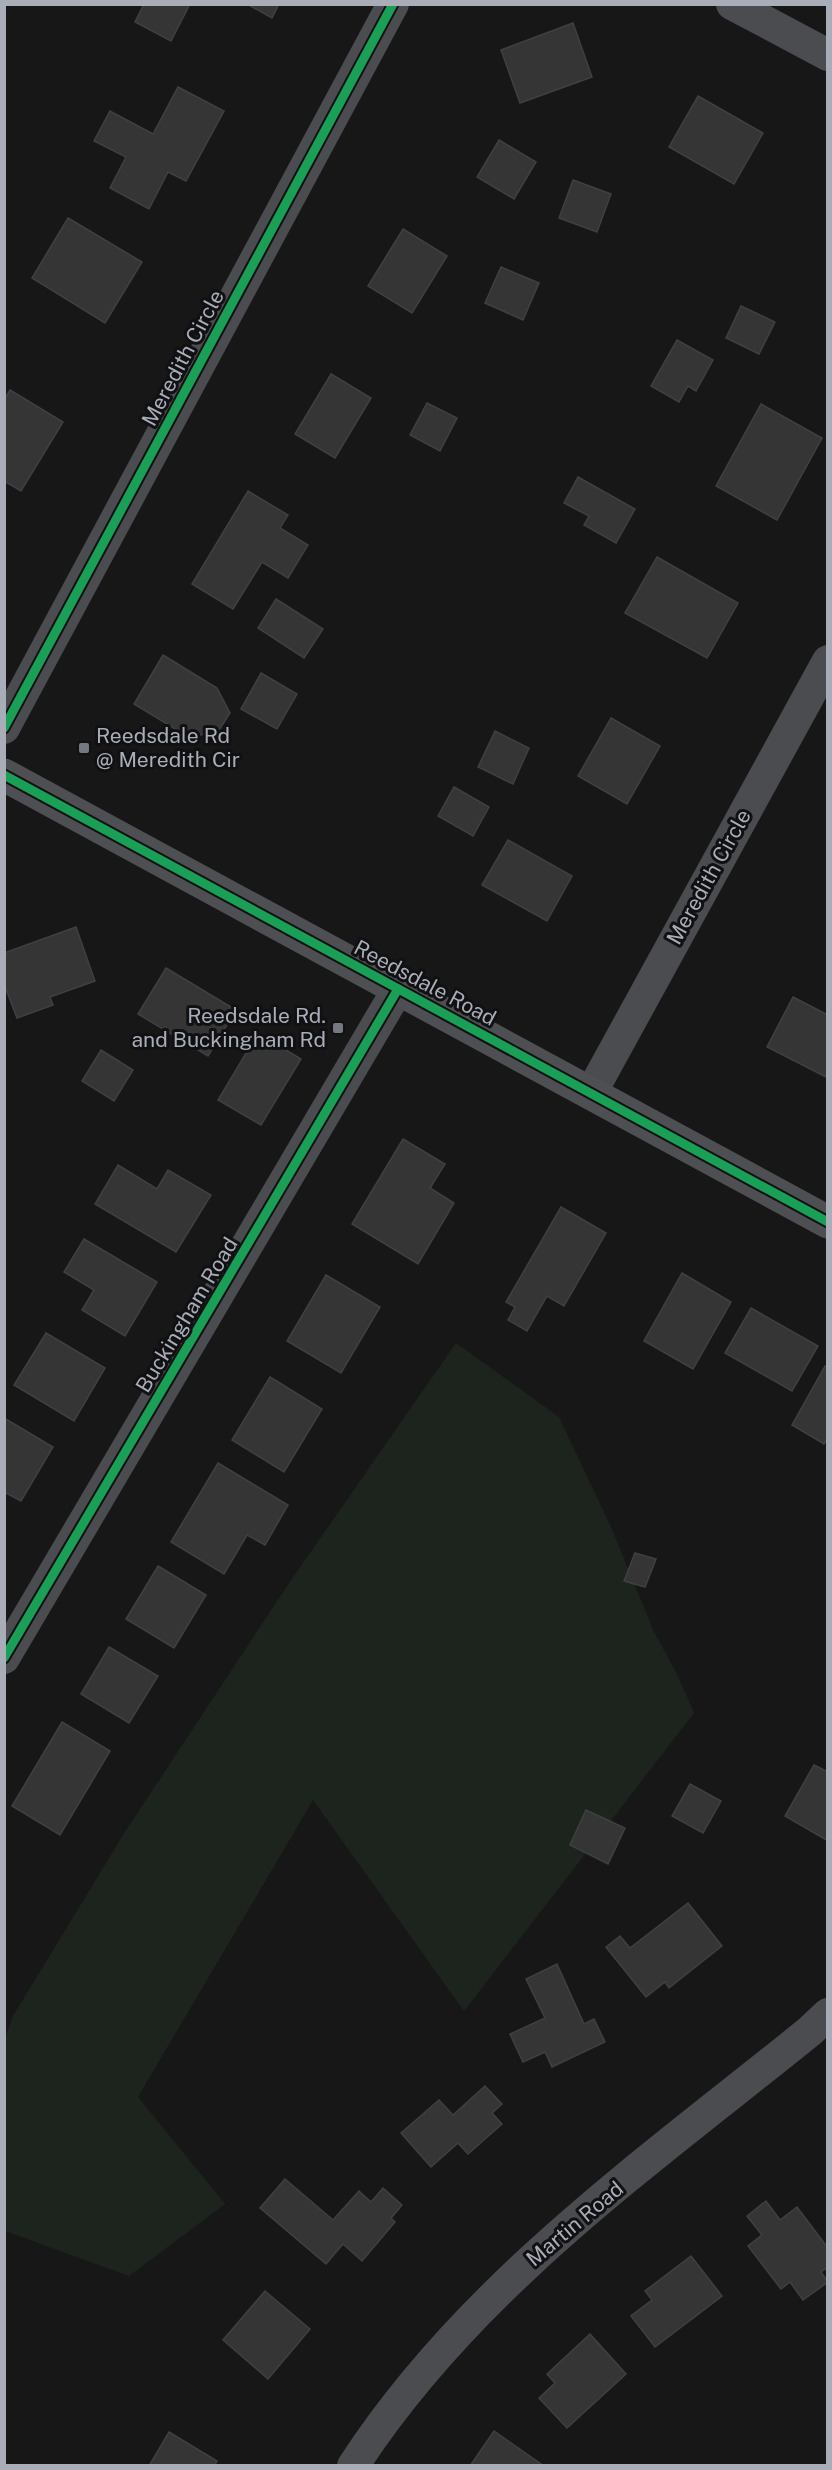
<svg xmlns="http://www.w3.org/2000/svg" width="832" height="2470" viewBox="0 0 832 2470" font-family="'Public Sans',sans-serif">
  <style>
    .green { fill: #1d241e }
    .building { fill: #353536; stroke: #3f4043; stroke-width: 1.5 }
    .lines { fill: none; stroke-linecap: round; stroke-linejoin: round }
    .street { stroke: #4b4c50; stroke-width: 32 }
    .primary { stroke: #4d4f52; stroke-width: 33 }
    .cycleway-casing { stroke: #111113; stroke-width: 13 }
    .cycleway { stroke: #1a9f57; stroke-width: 9 }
    .poi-dot { fill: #757880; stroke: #111113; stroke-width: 2 }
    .labels { text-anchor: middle; stroke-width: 6; stroke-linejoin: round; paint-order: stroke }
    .street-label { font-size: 21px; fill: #a8adb8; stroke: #111113 }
    .poi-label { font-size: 21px; fill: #a8adb8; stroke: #111113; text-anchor: start }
  </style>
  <rect width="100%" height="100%" fill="#171717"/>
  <polygon class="green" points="456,1343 559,1417 611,1527 654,1632 677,1674 694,1713 464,2011 313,1800 138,2097 225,2204 129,2276 5,2231 4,2041 13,2016 123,1835 287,1586"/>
  <g class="building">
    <polygon points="144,4 190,4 171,41 135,22"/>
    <polygon points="247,4 279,4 272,18"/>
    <polygon points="573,23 592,77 520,103 501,50"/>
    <polygon points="178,87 224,111 186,181 168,172 149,209 110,188 126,157 94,141 110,111 153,134"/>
    <polygon points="698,96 763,133 734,184 669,147"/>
    <polygon points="499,140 536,162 514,199 477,177"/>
    <polygon points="573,180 611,194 597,232 559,218"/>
    <polygon points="68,218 142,262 105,323 32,278"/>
    <polygon points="403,229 447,256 412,313 368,286"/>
    <polygon points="501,267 539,283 523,320 485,303"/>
    <polygon points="741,306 775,322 759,354 726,338"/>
    <polygon points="677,340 713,360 696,391 688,386 679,402 651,386"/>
    <polygon points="331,374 371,398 335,458 295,434"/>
    <polygon points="10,390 63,422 21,491 4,481 4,400"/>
    <polygon points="427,403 457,418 440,451 410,435"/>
    <polygon points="761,404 822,438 777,520 716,486"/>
    <polygon points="578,477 635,509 616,543 584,525 589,516 564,503"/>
    <polygon points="248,491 288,515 280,528 308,545 288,578 262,562 233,609 192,584"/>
    <polygon points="657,557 738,603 707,658 625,613"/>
    <polygon points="276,599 323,629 304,658 258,628"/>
    <polygon points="163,655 217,688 230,713 219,730 190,738 134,704"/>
    <polygon points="261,673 297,694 277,729 241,709"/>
    <polygon points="611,718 660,746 627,804 578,776"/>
    <polygon points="495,731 529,748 513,784 478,767"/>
    <polygon points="454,787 489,807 473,836 438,816"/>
    <polygon points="508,840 572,876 547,921 482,885"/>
    <polygon points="76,927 95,981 50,997 53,1005 17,1018 4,984 4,953"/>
    <polygon points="166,968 236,1010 208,1056 138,1014"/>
    <polygon points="793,997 828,1015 828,1078 767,1047"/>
    <polygon points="258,1033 301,1059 261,1125 218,1100"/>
    <polygon points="101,1050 133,1070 114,1101 82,1081"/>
    <polygon points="403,1139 445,1164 430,1188 454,1203 418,1264 352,1224"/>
    <polygon points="118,1165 157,1189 168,1170 211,1195 176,1252 95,1204"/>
    <polygon points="561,1207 606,1233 564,1306 547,1296 527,1331 508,1320 515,1307 506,1302"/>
    <polygon points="84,1239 157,1282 125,1336 82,1310 94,1290 64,1272"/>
    <polygon points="682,1273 731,1302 693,1369 644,1341"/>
    <polygon points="326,1275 380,1307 341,1373 287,1341"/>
    <polygon points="751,1308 818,1346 792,1391 725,1353"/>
    <polygon points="46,1333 105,1368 74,1421 14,1385"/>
    <polygon points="825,1366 828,1368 828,1438 824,1444 792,1425"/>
    <polygon points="270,1377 322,1409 284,1472 232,1440"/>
    <polygon points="4,1418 53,1447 21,1501 4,1492"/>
    <polygon points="218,1463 288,1505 265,1545 247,1535 224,1574 171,1542"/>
    <polygon points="635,1553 656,1559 645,1587 624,1581"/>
    <polygon points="158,1566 206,1595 174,1648 126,1619"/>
    <polygon points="109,1647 158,1676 129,1723 81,1694"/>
    <polygon points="62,1722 110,1751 60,1835 12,1806"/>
    <polygon points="814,1765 828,1772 828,1841 785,1816"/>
    <polygon points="690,1784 721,1801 703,1833 672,1816"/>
    <polygon points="586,1810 625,1828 608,1864 570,1845"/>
    <polygon points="688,1903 722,1946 669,1988 665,1982 646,1997 606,1947 620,1936 630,1948"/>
    <polygon points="557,1964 584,2024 594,2019 605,2042 552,2067 545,2052 523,2062 510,2034 545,2018 526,1979"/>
    <polygon points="485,2086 502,2104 492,2113 502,2124 468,2154 458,2143 431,2167 401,2133 439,2100 453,2115"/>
    <polygon points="285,2179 333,2220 359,2191 371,2202 383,2188 402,2205 391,2218 395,2222 362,2261 343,2244 326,2264 260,2208"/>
    <polygon points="766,2201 780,2220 797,2207 828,2248 828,2267 821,2272 828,2282 803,2300 790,2282 781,2289 748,2246 762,2235 747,2216"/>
    <polygon points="691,2256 722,2296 655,2347 631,2316 652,2300 645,2291"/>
    <polygon points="265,2291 310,2329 268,2379 223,2340"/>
    <polygon points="590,2334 626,2374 567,2428 539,2398 555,2383 547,2374"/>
    <polygon points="494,2431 544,2466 470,2466"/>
    <polygon points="169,2432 217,2461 214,2466 149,2466"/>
  </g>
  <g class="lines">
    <g class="street">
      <polyline points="732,4 828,55"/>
      <polyline points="4,728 393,4"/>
      <polyline points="591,1093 828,661"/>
      <polyline points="4,1658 398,989"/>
      <path d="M353,2466c116,-179 294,-303 457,-435l18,-17"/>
    </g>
    <polyline class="primary" points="4,775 828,1222"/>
    <g class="cycleway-casing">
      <g id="cycleway">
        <polyline points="4,728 393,4"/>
        <polyline points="4,775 828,1222"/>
        <polyline points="4,1658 398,989"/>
      </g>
    </g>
    <use href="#cycleway" class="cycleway"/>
  </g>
  <g class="poi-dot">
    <rect x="78" y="742" width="12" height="12" rx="3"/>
    <rect x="332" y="1022" width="12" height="12" rx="3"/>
  </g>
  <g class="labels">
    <g class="street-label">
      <text transform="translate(183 358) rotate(-62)" y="7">Meredith Circle</text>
      <text transform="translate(709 877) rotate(-61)" y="7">Meredith Circle</text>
      <text transform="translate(425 983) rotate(28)" y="7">Reedsdale Road</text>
      <text transform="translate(187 1315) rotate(-59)" y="7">Buckingham Road</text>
      <text transform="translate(575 2224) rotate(-40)" y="7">Martin Road</text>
    </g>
    <g class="poi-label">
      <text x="96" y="743">Reedsdale Rd<tspan x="96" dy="24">@ Meredith Cir</tspan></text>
      <text x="326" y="1023" text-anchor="end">Reedsdale Rd.<tspan x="326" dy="24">and Buckingham Rd</tspan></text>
    </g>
  </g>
  <rect width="832" height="2470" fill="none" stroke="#a8adb8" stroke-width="12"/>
</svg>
